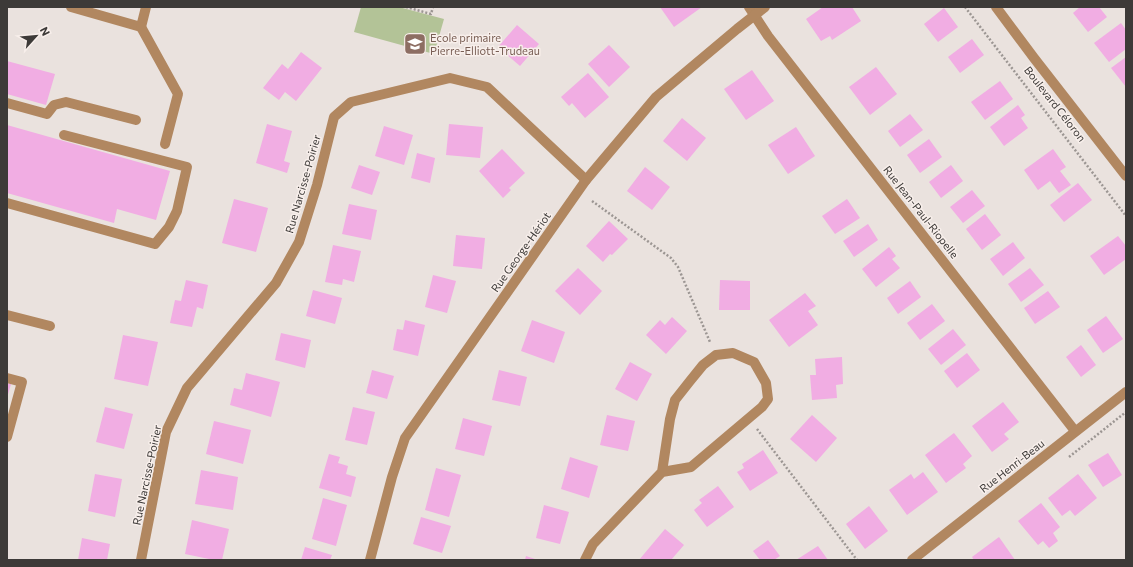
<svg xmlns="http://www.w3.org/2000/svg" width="1133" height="567" viewBox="0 0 1133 567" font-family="Commissioner,sans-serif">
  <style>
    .green { fill: #b3c397 }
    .building { fill: #f1ade3 }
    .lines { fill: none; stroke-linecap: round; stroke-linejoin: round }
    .path { stroke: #9c9693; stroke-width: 2.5; stroke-dasharray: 2 2; stroke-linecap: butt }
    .minor { stroke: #b18760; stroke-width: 10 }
    .labels { text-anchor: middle; stroke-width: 3; stroke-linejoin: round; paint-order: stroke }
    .education-label { font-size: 11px; fill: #785e54; stroke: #f8efeb; text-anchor: start }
    .street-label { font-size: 11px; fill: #3d3a38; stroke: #f8efeb }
  </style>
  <rect width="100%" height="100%" fill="#eae2de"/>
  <polygon class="green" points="361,7 399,7 444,19 434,54 354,32"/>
  <g class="building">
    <polygon points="660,7 702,7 674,27"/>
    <polygon points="823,7 852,7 861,21 832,40 830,36 821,41 806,19"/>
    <polygon points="1080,7 1099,7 1107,17 1088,32 1073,13"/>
    <polygon points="944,8 958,27 938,42 924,24"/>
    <polygon points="1121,23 1126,30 1126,49 1109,62 1094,43"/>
    <polygon points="517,25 539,44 520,66 498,47"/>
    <polygon points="972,39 984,55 960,73 948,57"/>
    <polygon points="609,45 630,67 609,87 588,64"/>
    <polygon points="301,52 322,68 296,101 285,92 279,100 263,88 282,64 288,69"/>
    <polygon points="1126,57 1126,87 1111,68"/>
    <polygon points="7,61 55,74 46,105 7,94"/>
    <polygon points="876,67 897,94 870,115 849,87"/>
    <polygon points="752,70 774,101 746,120 724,89"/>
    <polygon points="588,73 609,97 585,118 572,103 569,106 561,97"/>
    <polygon points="1000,81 1013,99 985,120 971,102"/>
    <polygon points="1018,105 1025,115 1021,118 1028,128 1004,146 990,127"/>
    <polygon points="910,114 923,130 900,147 888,131"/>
    <polygon points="682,118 706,138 687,161 663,141"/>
    <polygon points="267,124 292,131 284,161 290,163 287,173 256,163"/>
    <polygon points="449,124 483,127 480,158 446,155"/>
    <polygon points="7,125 170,171 156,220 117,209 114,223 7,193"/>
    <polygon points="384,126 413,135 404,165 375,156"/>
    <polygon points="796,127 815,156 788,174 768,145"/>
    <polygon points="929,139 942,157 920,173 907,155"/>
    <polygon points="502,149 525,173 509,188 511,190 503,198 479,171"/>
    <polygon points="1053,149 1066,167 1060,171 1071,185 1059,193 1050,181 1038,190 1024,170"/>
    <polygon points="417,153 435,158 430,183 411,178"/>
    <polygon points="359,165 380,172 372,195 351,188"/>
    <polygon points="951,165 963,181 941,198 929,182"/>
    <polygon points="645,167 670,187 652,210 627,191"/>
    <polygon points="1078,183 1092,200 1064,222 1050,205"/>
    <polygon points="972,190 985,206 963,223 950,207"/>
    <polygon points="234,199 268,208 256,252 222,243"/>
    <polygon points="847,199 860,218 835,234 822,216"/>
    <polygon points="349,204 377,210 371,240 342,234"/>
    <polygon points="985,214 1001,235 982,250 966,229"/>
    <polygon points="609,221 628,239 612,255 610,254 603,262 586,246"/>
    <polygon points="868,224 878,240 854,257 843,241"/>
    <polygon points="456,235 485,238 482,269 453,266"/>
    <polygon points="1118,236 1126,246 1126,259 1104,275 1090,256"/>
    <polygon points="1013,242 1025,258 1003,276 990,259"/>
    <polygon points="333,245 361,251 354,282 343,279 342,285 325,282"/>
    <polygon points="889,247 896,256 892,259 900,268 876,287 862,269"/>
    <polygon points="578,268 602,291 580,315 555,291"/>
    <polygon points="1030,268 1044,285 1021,302 1008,284"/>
    <polygon points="433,275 456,281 447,313 425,307"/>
    <polygon points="186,280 208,285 203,309 197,307 192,327 170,323 175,300 181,301"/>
    <polygon points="720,280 750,281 750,310 719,310"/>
    <polygon points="910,281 921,297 898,314 887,298"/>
    <polygon points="313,290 342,298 335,324 306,316"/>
    <polygon points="1048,291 1060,307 1035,324 1024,308"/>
    <polygon points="805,293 816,306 808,311 818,325 789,347 769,320"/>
    <polygon points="932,304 945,321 920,340 907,323"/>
    <polygon points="1106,316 1123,339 1103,353 1087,330"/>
    <polygon points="672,317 687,331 666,354 646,335 660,320 665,325"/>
    <polygon points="405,320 425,325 418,356 393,350 397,329 403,330"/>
    <polygon points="532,320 565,332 554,363 521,351"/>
    <polygon points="953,329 966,345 941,365 928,349"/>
    <polygon points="281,333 311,340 305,368 275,360"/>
    <polygon points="123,335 158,342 148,386 114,379"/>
    <polygon points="1081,345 1096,365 1081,377 1066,357"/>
    <polygon points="967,353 980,370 957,388 944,371"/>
    <polygon points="842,357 843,384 836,385 837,398 812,400 810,375 816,375 815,359"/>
    <polygon points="630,362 652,374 637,401 615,389"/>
    <polygon points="372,370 394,376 387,399 366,393"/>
    <polygon points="499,370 527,377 520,406 492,400"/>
    <polygon points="246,373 280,382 271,417 230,405 234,388 242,390"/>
    <polygon points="7,383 11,384 7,398"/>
    <polygon points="1003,402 1019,422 1004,434 1009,439 992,452 972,426"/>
    <polygon points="105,407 133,414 124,449 96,442"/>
    <polygon points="353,407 375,412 367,445 345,440"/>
    <polygon points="607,415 635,421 628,451 600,445"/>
    <polygon points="812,415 837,438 816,462 790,439"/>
    <polygon points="463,418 492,426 484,456 455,449"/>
    <polygon points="214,421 251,430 243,464 206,454"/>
    <polygon points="954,433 972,456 963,464 966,468 946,483 925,455"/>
    <polygon points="763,450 778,473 750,491 737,472 744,468 742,464"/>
    <polygon points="1108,453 1122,475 1103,487 1088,465"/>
    <polygon points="329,454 340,457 338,463 348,466 346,474 356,477 351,497 319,488"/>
    <polygon points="570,457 598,466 589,498 561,489"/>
    <polygon points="436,468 461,475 449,517 425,510"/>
    <polygon points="201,470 238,477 233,510 195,504"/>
    <polygon points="923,472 938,492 907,515 889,490 911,474 914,479"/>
    <polygon points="95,474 122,479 115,517 88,511"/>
    <polygon points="1078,474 1097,498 1075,516 1070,510 1062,516 1048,498"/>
    <polygon points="718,486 734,507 707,527 694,510 702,503 699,500"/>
    <polygon points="323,498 347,505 336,546 312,539"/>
    <polygon points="1041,503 1060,527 1053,533 1058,541 1049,548 1043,541 1038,545 1018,521"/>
    <polygon points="544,505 569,512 560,544 536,538"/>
    <polygon points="869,506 888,531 865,549 846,524"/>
    <polygon points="421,517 451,526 442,553 413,544"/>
    <polygon points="192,520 229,529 222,560 214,560 185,554"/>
    <polygon points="665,529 684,545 671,560 639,560"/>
    <polygon points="999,537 1015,560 974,560 972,557"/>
    <polygon points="82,538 110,544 107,560 78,560"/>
    <polygon points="768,540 780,556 774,560 760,560 753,551"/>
    <polygon points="818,546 828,560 796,560"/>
    <polygon points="305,547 332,555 330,560 301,560"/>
    <polygon points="526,556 538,560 525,560"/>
  </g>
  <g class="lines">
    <g class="path">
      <polyline points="406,7 431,14 433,7"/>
      <polyline points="965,7 1001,54 1126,216"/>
      <polyline points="592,201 671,258 678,267 710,342"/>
      <polyline points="757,429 857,560"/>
      <polyline points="1069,457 1126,412"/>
    </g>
    <g class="minor">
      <polyline points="71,7 141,27 146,7"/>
      <polyline points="749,7 768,36 1075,431"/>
      <polyline points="996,7 1034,58 1126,176"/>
      <polyline points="141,27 178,94 165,144"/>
      <polyline points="7,103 47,114 54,105 66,102 136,120"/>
      <polyline points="7,203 155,244 169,227 177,211 187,167 64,135"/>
      <polyline points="7,315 50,326"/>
      <polyline points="7,378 22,382 7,437"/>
      <polyline points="141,560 166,432 187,388 276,283 299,242 317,185 334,117 351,102 450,78 487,87 586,180"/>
      <polyline points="370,560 392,477 405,438 586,180 656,97 737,29 765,7"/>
      <polyline points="585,560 593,544 662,472 670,419 675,400 690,381 703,365 716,355 733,353 754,362 766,383 768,399 762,407 691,467 662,472"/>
      <polyline points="912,560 1126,392"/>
    </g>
  </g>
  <defs>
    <g id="school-square" transform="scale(1.15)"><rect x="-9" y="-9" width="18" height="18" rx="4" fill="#8d6e63" stroke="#f8efeb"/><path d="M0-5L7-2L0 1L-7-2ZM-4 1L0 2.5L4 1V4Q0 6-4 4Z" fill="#fff"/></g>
  </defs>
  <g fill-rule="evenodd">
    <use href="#school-square" x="415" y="44"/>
  </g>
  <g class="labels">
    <g class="education-label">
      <text x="430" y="42">Ecole primaire<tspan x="430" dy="13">Pierre-Elliott-Trudeau</tspan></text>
    </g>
    <g class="street-label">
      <text transform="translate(1055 104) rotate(52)" y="4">Boulevard Céloron</text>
      <text transform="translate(303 184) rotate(-74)" y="4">Rue Narcisse-Poirier</text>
      <text transform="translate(921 212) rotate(52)" y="4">Rue Jean-Paul-Riopelle</text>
      <text transform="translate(521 252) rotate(-55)" y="4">Rue George-Hériot</text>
      <text transform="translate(1012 466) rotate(-38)" y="4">Rue Henri-Beau</text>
      <text transform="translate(147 475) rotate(-78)" y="4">Rue Narcisse-Poirier</text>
    </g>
  </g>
  <rect width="1133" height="567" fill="none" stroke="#3d3a38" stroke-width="16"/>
  <g transform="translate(36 36) rotate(63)" stroke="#f8efeb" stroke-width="3" paint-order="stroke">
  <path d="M0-3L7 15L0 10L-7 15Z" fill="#3d3a38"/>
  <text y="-6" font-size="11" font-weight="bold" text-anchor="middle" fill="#3d3a38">N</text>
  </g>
</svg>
